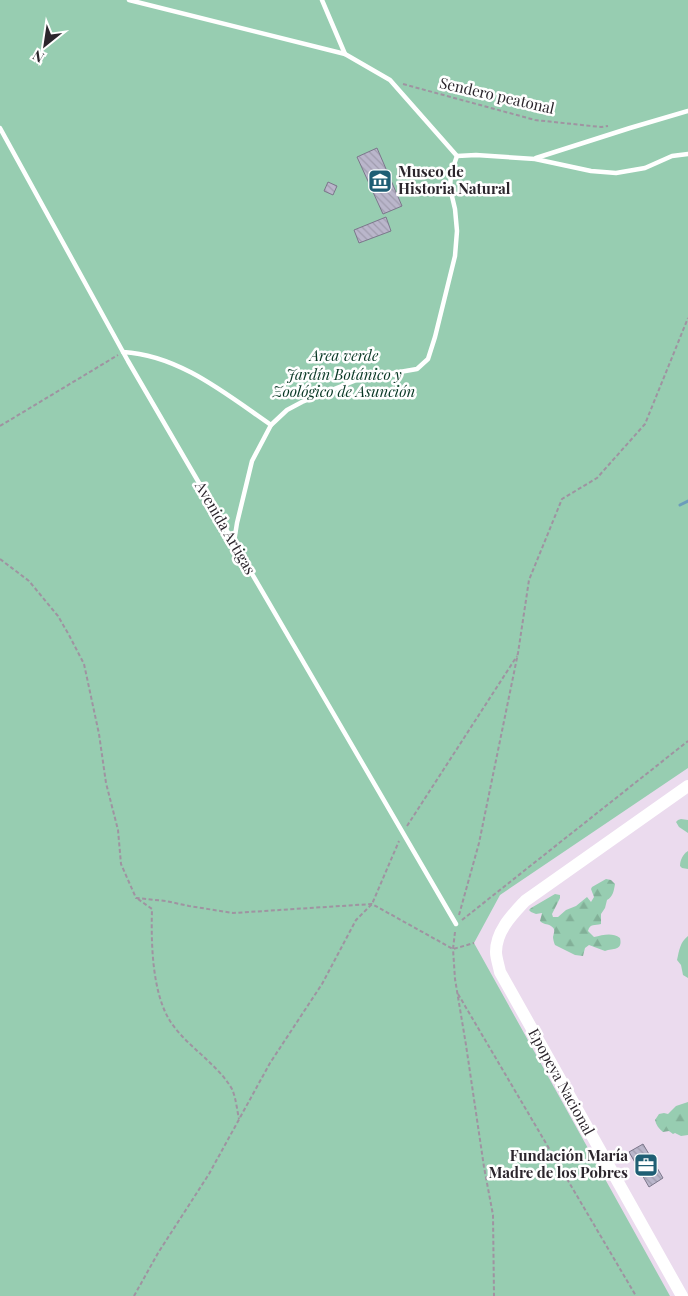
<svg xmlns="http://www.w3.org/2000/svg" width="688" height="1296" viewBox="0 0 688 1296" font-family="'Playfair Display',serif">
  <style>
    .forest { fill: url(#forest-firs) }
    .park { fill: #97cdb1 }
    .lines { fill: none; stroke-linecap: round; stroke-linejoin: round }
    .stream { stroke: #6c9dbb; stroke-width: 3 }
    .building { fill: url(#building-back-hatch); stroke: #7b778b }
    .path { stroke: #9f93a1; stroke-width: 2; stroke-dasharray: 4 2.5; stroke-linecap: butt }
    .lane { stroke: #fff; stroke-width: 4.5 }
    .secondary { stroke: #fff; stroke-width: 12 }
    .labels { text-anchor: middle; stroke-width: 5; stroke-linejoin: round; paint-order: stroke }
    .street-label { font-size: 15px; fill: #2b252c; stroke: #fff }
    .poi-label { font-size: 15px; font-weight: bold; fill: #2b252c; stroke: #fff; text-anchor: start }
    .park-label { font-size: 15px; font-style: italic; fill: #073623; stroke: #fff }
  </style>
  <defs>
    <pattern id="forest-firs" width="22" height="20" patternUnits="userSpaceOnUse" patternTransform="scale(1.25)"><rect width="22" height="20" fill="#97cdb1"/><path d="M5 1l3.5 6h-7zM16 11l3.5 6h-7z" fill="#82b098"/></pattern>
    <pattern id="building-back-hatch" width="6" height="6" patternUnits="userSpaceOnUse" patternTransform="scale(1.25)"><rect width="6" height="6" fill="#bab6cb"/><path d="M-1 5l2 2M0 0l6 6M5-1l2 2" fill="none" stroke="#a09cae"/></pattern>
  </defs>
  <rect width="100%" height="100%" fill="#ebdbee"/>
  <g class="forest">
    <path d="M606,879l5,1 4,4c-1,6 -2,13 -8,16l-2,8 -4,6v10c-6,2 -11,-1 -13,7l6,6c9,-2 18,-5 26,1 3,13 -7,10 -15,13l-16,-6 -4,3 -2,8 -8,-1 -20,-10c-1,-2 -2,-6 -2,-8 1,-5 3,-8 -2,-11 -5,-3 -7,-1 -11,-5l2,-8 -6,1 -5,-2 -2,-2 2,-2 24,-14 5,1v3l-8,16 1,3h5l8,-7 10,-4 11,-9 4,5 3,-5 -3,-8 1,-2z"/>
    <path d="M688,1102v33l-7,1 -6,-3 -2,1 -4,-3 -6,1c-4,-3 -7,-7 -8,-12l4,-6 5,-1 4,1 8,-8z"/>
  </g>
  <g class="park">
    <polygon points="0,0 688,0 688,768 500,895 474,943 670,1296 0,1296"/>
    <polygon points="681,819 688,820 688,833 679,827 676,822 678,820"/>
    <path d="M688,851v18l-6,-1 -2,-2c0,-6 3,-12 8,-15z"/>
    <path d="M688,936v42l-5,-3 -2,-10 -4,-5c2,-9 3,-18 11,-24z"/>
  </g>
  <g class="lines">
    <polyline class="stream" points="680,505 688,501"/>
  </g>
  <g class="building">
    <polygon points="377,148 402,206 383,214 357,157"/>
    <polygon points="328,182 337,186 333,195 324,191"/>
    <polygon points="386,217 391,231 359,243 354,230"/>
    <polygon points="643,1144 663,1178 649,1187 629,1152"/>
  </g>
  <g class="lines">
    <g class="path">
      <polyline points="403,84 535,120 601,127 608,126"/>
      <polyline points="430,168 434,168"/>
      <polyline points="0,426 118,355"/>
      <polyline points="0,559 29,581 58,616 69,635 84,664 99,734 106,783 118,830 121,864 136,898 166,901 189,906 233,913 372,904 453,949 474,943"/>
      <polyline points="407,826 517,656"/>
      <path d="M138,899l14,10c-1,34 0,83 18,112 17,26 46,41 62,68 4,9 5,21 7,30"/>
      <polyline points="459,915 479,843 518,653 529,580 562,499 597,478 645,424 688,318"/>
      <polyline points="462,920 688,741"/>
      <polyline points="455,932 453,949 455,979 466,1045 484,1167 493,1215 494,1296"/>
      <polyline points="458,994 636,1296"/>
      <polyline points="134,1296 158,1253 209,1174 270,1063 322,984 356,920 372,904 399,841"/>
    </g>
    <g class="lane">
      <polyline points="129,0 345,54 390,80 457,156"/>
      <polyline points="322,0 345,54"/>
      <polyline points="0,128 128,361 456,924"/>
      <polyline points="457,156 476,155 535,159 591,171 616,173 645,168 672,156 688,154"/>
      <polyline points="536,158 630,128 688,111"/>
      <path d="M123,352c56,3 103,42 148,73"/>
      <polyline points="234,542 237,523 252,461 271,425 287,410 302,402 359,379 417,369 428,359 435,337 455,256 457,231 455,209 450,188 451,173 457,156"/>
    </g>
    <path class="secondary" d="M682,1296l-182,-324c-1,-6 -4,-14 -4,-20 0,-21 16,-37 29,-51l163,-115"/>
  </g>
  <defs>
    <g id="museum-square" transform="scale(1.25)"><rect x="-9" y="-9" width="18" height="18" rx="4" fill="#1f5e74" stroke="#fff"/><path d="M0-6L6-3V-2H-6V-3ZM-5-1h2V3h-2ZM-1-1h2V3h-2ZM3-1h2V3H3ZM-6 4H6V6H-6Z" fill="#fff"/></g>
    <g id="office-square" transform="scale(1.25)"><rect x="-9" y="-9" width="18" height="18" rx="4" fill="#1f5e74" stroke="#fff"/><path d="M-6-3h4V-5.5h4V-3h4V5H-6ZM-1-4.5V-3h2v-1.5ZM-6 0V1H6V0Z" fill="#fff"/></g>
  </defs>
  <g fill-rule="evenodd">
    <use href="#museum-square" x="380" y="181"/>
    <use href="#office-square" x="646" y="1165"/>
  </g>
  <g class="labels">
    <g class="street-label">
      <text transform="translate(497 96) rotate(13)" y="5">Sendero peatonal</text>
      <text transform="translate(225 528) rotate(60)" y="5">Avenida Artigas</text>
      <text transform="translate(561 1082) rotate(61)" y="5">Epopeya Nacional</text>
    </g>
    <g class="poi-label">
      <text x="398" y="177">Museo de<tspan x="398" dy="17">Historia Natural</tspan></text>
      <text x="628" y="1161" text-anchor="end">Fundación María<tspan x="628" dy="17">Madre de los Pobres</tspan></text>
    </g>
    <g class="park-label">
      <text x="344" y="361">Area verde</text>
      <text x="344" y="380">Jardín Botánico y<tspan x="344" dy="17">Zoológico de Asunción</tspan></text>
    </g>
  </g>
  <g transform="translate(45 45) rotate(210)" stroke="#ffffff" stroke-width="4" paint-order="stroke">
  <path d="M0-4L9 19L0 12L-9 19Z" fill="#2b252c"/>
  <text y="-8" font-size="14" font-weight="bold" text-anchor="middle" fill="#2b252c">N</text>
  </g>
</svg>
